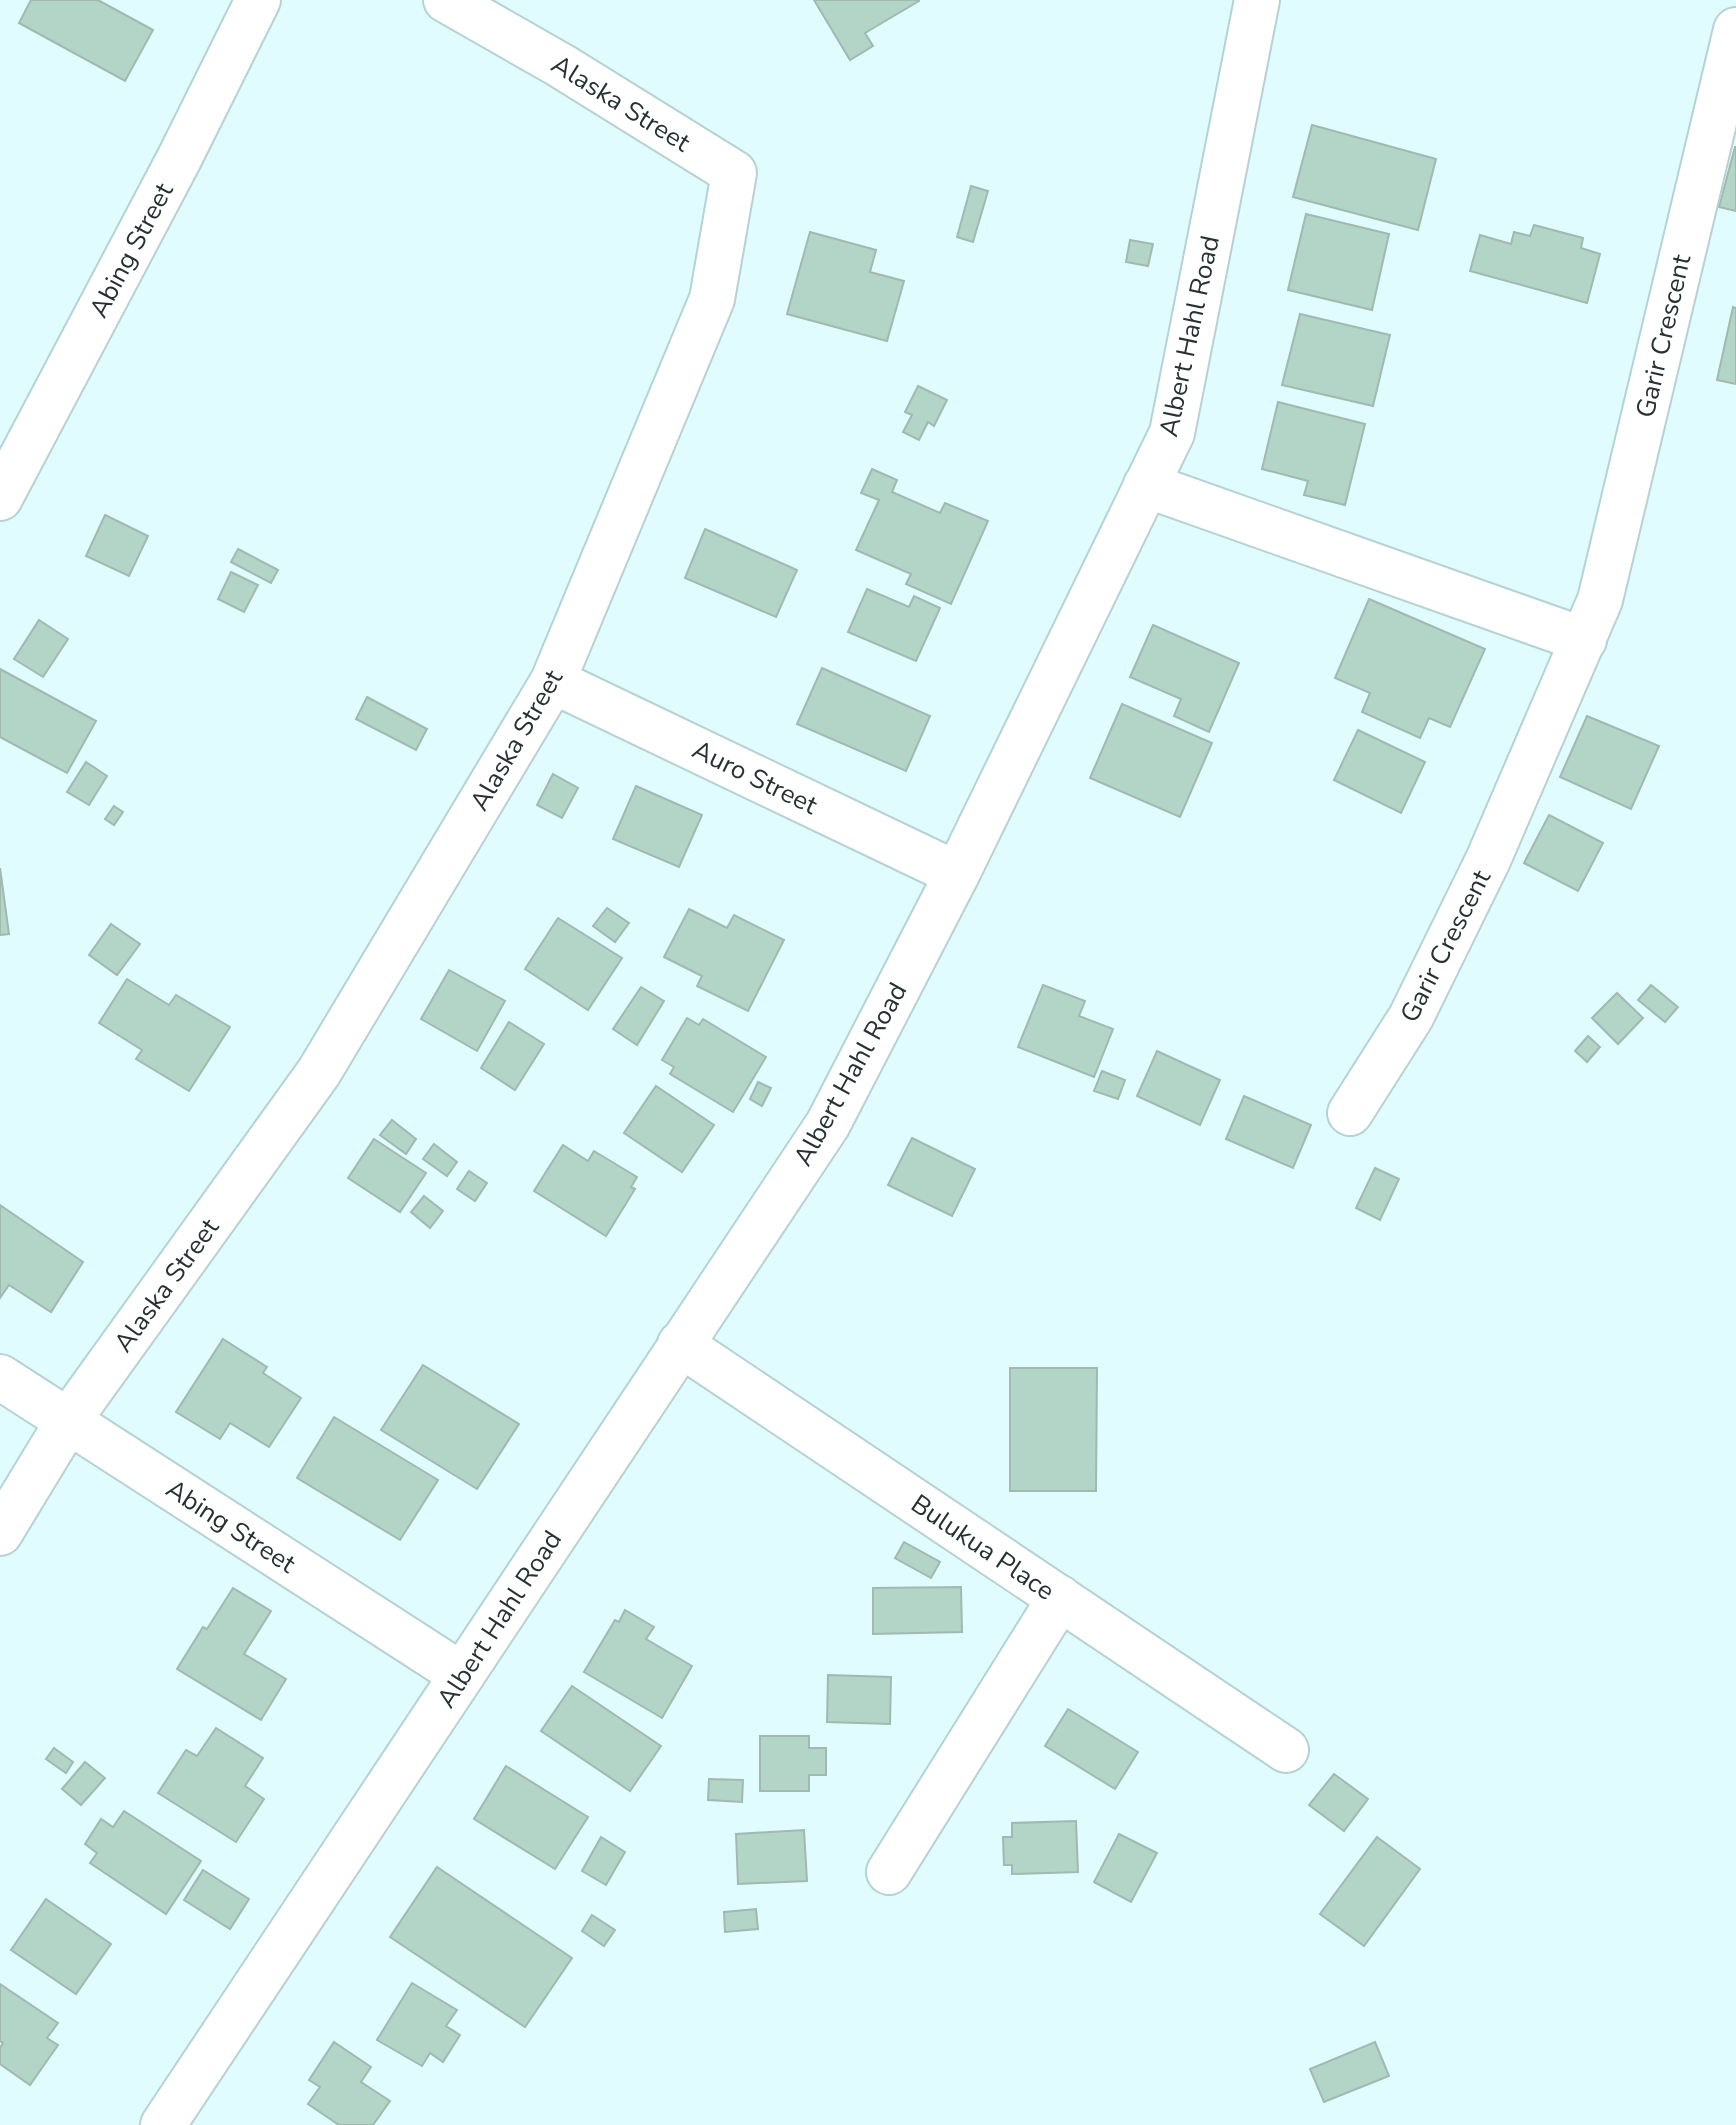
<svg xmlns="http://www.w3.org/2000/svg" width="1736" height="2125" viewBox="0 0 1736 2125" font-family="'Nunito Sans',sans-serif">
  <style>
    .building { fill: #b2d5c7; stroke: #a1b9af; stroke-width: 2 }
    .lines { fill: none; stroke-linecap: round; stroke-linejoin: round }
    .minor-casing { stroke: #b6d2d3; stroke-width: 48 }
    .minor { stroke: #fff; stroke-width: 44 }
    .labels { text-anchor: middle; stroke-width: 6; stroke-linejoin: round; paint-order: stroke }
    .street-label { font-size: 26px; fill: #263131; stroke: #fff }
  </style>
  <rect width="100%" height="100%" fill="#e0fcfe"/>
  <g class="building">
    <polygon points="31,0 98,0 153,30 125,81 19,23"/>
    <polygon points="814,0 919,0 919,1 865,33 873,46 850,60"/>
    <polygon points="1312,125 1436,159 1418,230 1293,197"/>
    <polygon points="1735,147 1736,147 1736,211 1719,207"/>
    <polygon points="971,186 988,191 973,242 957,237"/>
    <polygon points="1306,214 1389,234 1372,310 1288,290"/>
    <polygon points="1534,225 1583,238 1581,248 1600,254 1587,303 1470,271 1480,235 1511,244 1514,232 1530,236"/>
    <polygon points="810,232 876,250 870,272 904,281 887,341 787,314"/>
    <polygon points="1130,240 1153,244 1148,266 1126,262"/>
    <polygon points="1733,307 1736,308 1736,384 1717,380"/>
    <polygon points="1300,314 1390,335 1373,406 1282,385"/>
    <polygon points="918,386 947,400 934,426 928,422 919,440 903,432 912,415 905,412"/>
    <polygon points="1278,402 1365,424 1345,505 1304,495 1308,481 1262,469"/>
    <polygon points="872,469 897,480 892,492 940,513 945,503 988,521 951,604 906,584 911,574 856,550 879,500 861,493"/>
    <polygon points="105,515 148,536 129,576 86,556"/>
    <polygon points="705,529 797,570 776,617 685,578"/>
    <polygon points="238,549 278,570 271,583 231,562"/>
    <polygon points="231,572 258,585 244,612 218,599"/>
    <polygon points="867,589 909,607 914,596 940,608 916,661 848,632"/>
    <polygon points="1369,599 1485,649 1450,727 1429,718 1420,738 1362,712 1370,693 1335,678"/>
    <polygon points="39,620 68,639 43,677 14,659"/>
    <polygon points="1153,625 1239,663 1209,732 1174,716 1181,699 1130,677"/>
    <polygon points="822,668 930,716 906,771 797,724"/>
    <polygon points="0,669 96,721 67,773 0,737"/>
    <polygon points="367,697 427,729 416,750 356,719"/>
    <polygon points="1122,704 1212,743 1180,817 1090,778"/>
    <polygon points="1587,716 1659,746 1631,809 1560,777"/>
    <polygon points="1358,730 1425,762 1401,813 1334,780"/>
    <polygon points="86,762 107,776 89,805 67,792"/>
    <polygon points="553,774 578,788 562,818 537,805"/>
    <polygon points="636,786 702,815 679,867 613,839"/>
    <polygon points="114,806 123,812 114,825 105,819"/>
    <polygon points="1549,815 1603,843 1578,891 1524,863"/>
    <polygon points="0,868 9,934 0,935"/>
    <polygon points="607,908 629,923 615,942 593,926"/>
    <polygon points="689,909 727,928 734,915 784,940 748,1011 697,986 702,976 664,957"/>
    <polygon points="558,918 622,958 588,1010 525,969"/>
    <polygon points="111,924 140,944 117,975 89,955"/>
    <polygon points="449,970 505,1001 477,1051 421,1019"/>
    <polygon points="127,979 169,1005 176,995 230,1027 189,1091 136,1059 142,1050 99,1023"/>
    <polygon points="1043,985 1085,1001 1079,1016 1113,1029 1094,1077 1018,1047"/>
    <polygon points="1651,985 1678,1007 1665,1022 1638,1000"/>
    <polygon points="641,987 664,1001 637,1045 613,1029"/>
    <polygon points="1617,993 1643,1018 1618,1044 1592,1018"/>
    <polygon points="687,1018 699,1025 703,1019 766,1057 733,1112 670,1074 674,1067 662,1060"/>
    <polygon points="509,1022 544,1044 515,1090 481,1068"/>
    <polygon points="1588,1036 1600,1047 1587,1062 1575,1051"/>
    <polygon points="1157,1051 1220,1080 1200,1125 1137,1096"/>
    <polygon points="1102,1071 1125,1080 1118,1099 1094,1091"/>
    <polygon points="758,1082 771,1088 762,1106 750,1099"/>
    <polygon points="656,1086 714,1125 682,1172 624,1133"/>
    <polygon points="1244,1096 1311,1125 1293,1168 1226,1139"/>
    <polygon points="392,1120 416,1139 406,1154 380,1135"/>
    <polygon points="912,1138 975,1169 952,1216 888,1185"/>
    <polygon points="374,1139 426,1173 400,1212 348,1178"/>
    <polygon points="434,1144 457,1162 447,1176 423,1159"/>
    <polygon points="563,1145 588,1161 594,1151 637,1177 631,1187 635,1189 606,1236 534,1191"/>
    <polygon points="1375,1168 1399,1179 1380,1220 1356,1208"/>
    <polygon points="469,1171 487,1183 475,1201 457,1189"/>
    <polygon points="424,1196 443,1211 430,1228 411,1212"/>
    <polygon points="0,1205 83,1262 51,1312 9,1285 0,1298"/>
    <polygon points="223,1339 267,1367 263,1373 301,1398 269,1447 230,1423 220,1439 176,1412"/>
    <polygon points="423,1365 519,1424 477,1489 381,1430"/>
    <polygon points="1010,1368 1097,1368 1096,1491 1010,1491"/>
    <polygon points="334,1417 438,1480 400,1540 297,1478"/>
    <polygon points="904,1542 940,1562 931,1578 895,1558"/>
    <polygon points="961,1587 962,1632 873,1634 873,1588"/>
    <polygon points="233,1588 271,1611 244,1654 286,1679 261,1720 177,1669 203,1627 207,1629"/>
    <polygon points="625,1610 654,1627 646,1639 692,1666 662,1718 584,1672 615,1620 619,1622"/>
    <polygon points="828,1675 891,1677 890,1724 827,1722"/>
    <polygon points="572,1686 661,1746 630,1791 541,1731"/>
    <polygon points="1068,1709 1138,1752 1115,1789 1045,1746"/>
    <polygon points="216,1728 263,1758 245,1786 264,1799 236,1842 158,1793 186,1750 197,1756"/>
    <polygon points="760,1736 809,1736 809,1748 826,1748 826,1775 809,1775 809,1791 760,1791"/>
    <polygon points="54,1748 73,1762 66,1773 46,1759"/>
    <polygon points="85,1762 105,1778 81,1805 62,1789"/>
    <polygon points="506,1766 588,1817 555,1869 474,1819"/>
    <polygon points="1334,1774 1368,1799 1344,1831 1309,1805"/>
    <polygon points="709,1779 743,1780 742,1802 708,1800"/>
    <polygon points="124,1811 201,1861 166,1914 90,1863 97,1853 85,1844 101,1819 113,1827"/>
    <polygon points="1076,1821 1078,1872 1012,1874 1012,1865 1004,1865 1003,1837 1012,1837 1012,1823"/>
    <polygon points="804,1830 807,1881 738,1884 736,1834"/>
    <polygon points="1119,1834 1157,1853 1131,1902 1094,1882"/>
    <polygon points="601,1837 625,1852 606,1885 582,1871"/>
    <polygon points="1377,1837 1420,1869 1364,1946 1320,1914"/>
    <polygon points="437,1867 572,1958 525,2027 390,1937"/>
    <polygon points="203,1870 249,1899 230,1929 184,1900"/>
    <polygon points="46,1899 111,1944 76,1994 11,1950"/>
    <polygon points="756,1909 758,1929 725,1932 724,1912"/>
    <polygon points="592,1915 615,1930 604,1946 582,1931"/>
    <polygon points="412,1983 457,2010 446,2026 460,2035 443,2062 430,2053 422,2066 377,2040"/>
    <polygon points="0,1984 58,2023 47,2038 58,2045 30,2085 0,2064 0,2048 3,2043 0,2041"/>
    <polygon points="334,2042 371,2067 361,2082 390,2101 373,2125 339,2125 308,2104 320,2087 309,2080"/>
    <polygon points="1375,2042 1389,2076 1324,2102 1310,2069"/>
  </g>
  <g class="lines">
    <g class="minor-casing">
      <g id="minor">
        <polyline points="1146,485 1584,640"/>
        <polyline points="0,498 180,157 258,0"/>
        <polyline points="553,681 957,874"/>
        <polyline points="1350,1113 1411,1017 1488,860 1600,600 1736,30"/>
        <polyline points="680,1344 1286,1750"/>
        <polyline points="0,1377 462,1675"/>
        <polyline points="0,1533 68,1421 319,1072 553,681 712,299 734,173 560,65 446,0"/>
        <polyline points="889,1872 1060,1598"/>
        <polyline points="163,2125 828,1124 957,874 1172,433 1257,0"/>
      </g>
    </g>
    <use href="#minor" class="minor"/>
  </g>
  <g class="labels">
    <g class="street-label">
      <text transform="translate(621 103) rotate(32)" y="9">Alaska Street</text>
      <text transform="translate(131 250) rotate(-62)" y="9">Abing Street</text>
      <text transform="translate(1189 336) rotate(-78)" y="9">Albert Hahl Road</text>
      <text transform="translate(1663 336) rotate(-77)" y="9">Garir Crescent</text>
      <text transform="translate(516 740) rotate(-60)" y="9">Alaska Street</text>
      <text transform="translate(755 777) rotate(26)" y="9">Auro Street</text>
      <text transform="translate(1445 946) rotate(-63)" y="9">Garir Crescent</text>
      <text transform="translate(850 1074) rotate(-61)" y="9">Albert Hahl Road</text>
      <text transform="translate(166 1285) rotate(-54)" y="9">Alaska Street</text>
      <text transform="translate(231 1526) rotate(33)" y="9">Abing Street</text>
      <text transform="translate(983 1547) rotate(34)" y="9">Bulukua Place</text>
      <text transform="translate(499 1619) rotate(-57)" y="9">Albert Hahl Road</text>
    </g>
  </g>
</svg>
